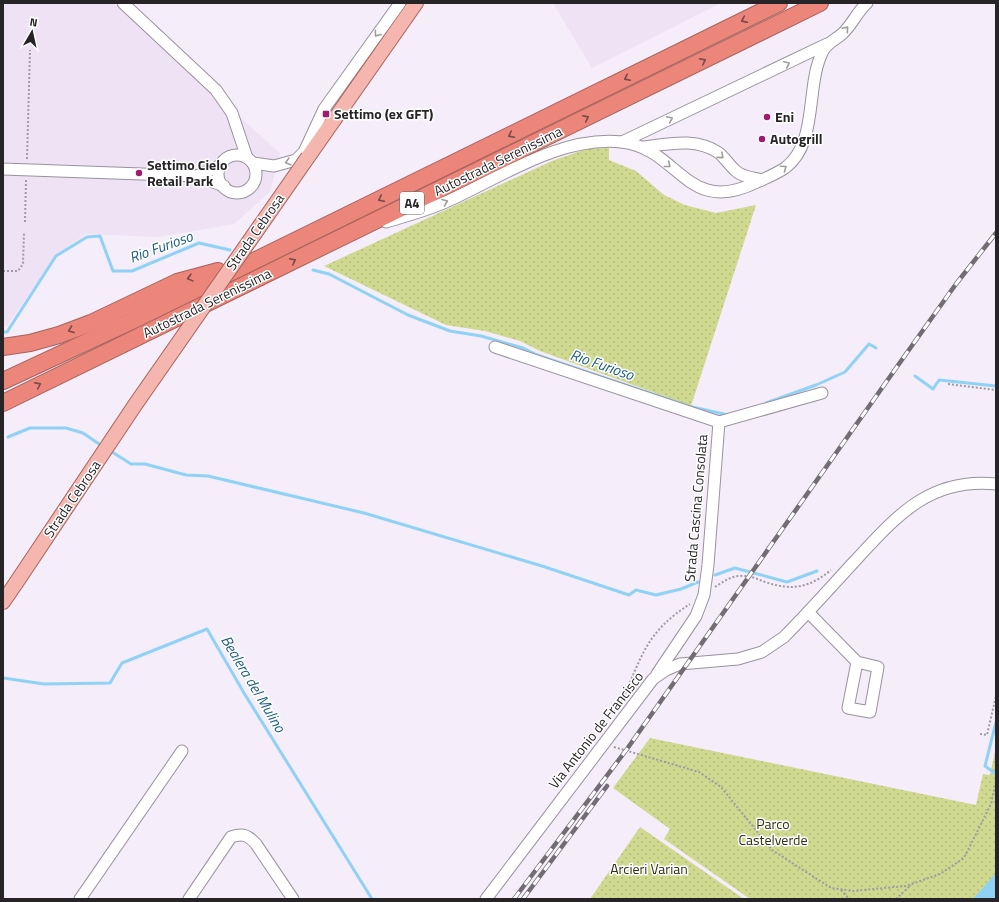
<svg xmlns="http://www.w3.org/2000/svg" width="999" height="902" viewBox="0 0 999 902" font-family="'Titillium Web',sans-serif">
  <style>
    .built { fill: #efe2f5 }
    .grass { fill: url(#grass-dots) }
    .water { fill: #8fd2f5 }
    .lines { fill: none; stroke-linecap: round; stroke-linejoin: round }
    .stream { stroke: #8fd2f5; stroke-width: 3 }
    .minor-casing { stroke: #9a929d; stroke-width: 13 }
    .major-casing { stroke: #a7635d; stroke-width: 16 }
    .highway-casing { stroke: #a7635d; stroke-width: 18 }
    .path { stroke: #a09aa3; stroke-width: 2; stroke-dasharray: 2 2; stroke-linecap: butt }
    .minor { stroke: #fff; stroke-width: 11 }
    .major { stroke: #f4b6af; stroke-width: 14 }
    .highway { stroke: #ec857a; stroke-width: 16 }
    .rail-casing { stroke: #716d73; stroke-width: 4.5 }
    .rail { stroke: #fff; stroke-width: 3; stroke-dasharray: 9; stroke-linecap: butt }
    .major-bridge-casing { stroke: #a7635d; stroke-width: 16; stroke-linecap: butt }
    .major-bridge { stroke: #f4b6af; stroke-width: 14 }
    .oneway { stroke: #764b49 }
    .oneway2 { stroke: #9e9c9e }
    .poi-dot { fill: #9e1b6e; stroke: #fff; stroke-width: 1.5 }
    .labels { text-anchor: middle; stroke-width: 3; stroke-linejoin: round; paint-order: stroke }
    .shield { fill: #fff; stroke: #686668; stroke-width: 1 }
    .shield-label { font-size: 13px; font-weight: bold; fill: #272428 }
    .poi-label { font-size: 14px; font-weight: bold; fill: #272428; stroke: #fff; text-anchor: start }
    .street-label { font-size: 14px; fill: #272428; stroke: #fff }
    .park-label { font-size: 14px; fill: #2e3210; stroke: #fff }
    .water-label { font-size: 15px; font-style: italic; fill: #1a5e7c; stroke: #fff }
  </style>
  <defs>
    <pattern id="grass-dots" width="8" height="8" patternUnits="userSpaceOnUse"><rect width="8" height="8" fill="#cfd990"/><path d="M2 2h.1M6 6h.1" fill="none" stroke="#b2ba7c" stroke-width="1.8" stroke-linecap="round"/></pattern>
  </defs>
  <rect width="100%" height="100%" fill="#f5edf9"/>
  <g class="built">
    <polygon points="3,3 113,3 280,153 270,192 234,224 159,237 86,234 57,254 7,326 3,326"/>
    <polygon points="553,3 721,3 592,68"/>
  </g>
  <g class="grass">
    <polygon points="609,148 609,160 636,171 664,195 685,205 716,213 756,205 691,406 540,351 520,341 485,331 446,325 324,266 552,161 586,149"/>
    <polygon points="650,738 976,805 983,774 990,775 996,747 996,899 750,899 664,839 670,829 613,788"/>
    <polygon points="640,827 744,899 590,899"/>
  </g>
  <polygon class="water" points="996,873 996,899 973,899"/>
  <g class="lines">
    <g class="stream">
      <polyline points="313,270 329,274 408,315 450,331 481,336 523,348 537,355 688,406 728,415"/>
      <polyline points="3,332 7,332 56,256 87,237 100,236 113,271 132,271 199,243 230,250"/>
      <polyline points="915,376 933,389 939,380 996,386"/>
      <polyline points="766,403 816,385 845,372 869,344 876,348"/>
      <polyline points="8,437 30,428 66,428 83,433 102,446"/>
      <polyline points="109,450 131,464 145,464 186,475 208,476 364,513 542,566 629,595 636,590 656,595 681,589 698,582"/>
      <polyline points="715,575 735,568 787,582 817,571"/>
      <polyline points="3,678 44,684 110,683 122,663 207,629 244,693 372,899"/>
      <polyline points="996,722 985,766 996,774"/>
    </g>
    <g class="minor-casing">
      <g id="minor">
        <polyline points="123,3 216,90 232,113 247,158"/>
        <polyline points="622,142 827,44"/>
        <path d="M643,147c25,-3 53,-10 76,6 6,5 11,13 17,18 6,6 18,7 26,9"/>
        <circle cx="237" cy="174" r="19"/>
        <polyline points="253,163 274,166 296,160 304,152 324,109 400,3"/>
        <polyline points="3,169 197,176 224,186"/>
        <polyline points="197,176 221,165"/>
        <path d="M386,222c20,-6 43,-12 62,-21 53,-24 114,-66 174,-59 58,7 64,75 135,40 9,-4 19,-8 28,-14 34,-25 20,-83 38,-117 4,-8 12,-11 19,-17 10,-9 15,-22 25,-31"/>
        <polyline points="495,347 719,422 822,393"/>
        <polyline points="808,612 857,662 878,667 870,712 848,708 857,662"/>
        <polyline points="657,674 696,616 704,595 708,565 719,422"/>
        <polyline points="80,899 182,751"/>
        <path d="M189,899l42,-62c12,-4 17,-2 25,7l37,55"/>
        <path d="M486,899l167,-220 13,-9 14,-6 58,-5 24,-7 22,-15c24,-24 46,-49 69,-74 42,-45 75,-86 143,-79"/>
      </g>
    </g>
    <g class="major-casing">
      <g id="major">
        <polyline points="308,157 416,3"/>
        <polyline points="3,602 16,583"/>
      </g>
    </g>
    <g class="highway-casing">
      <g id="highway">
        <polyline points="3,347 30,343 59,335 91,323 177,282 218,271"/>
        <polyline points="3,381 136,319 779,3"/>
        <polyline points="3,403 820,3"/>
      </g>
    </g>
    <g class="path">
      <polyline points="27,159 30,50"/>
      <polyline points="25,222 26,180"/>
      <polyline points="3,271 18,271 23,264 24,232"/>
      <polyline points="948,384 996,390"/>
      <path d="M715,587c8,-5 16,-11 25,-11 9,-1 17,3 25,6 27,9 44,6 66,-12"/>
      <path d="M622,701c20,-45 24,-69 68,-97"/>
      <polyline points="980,734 987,735 996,696"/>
      <polyline points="614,747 699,772 721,787 772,850 831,888 853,891 906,886 940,874 964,858 991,804 996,781"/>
      <polyline points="841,890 849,899"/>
      <polyline points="896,899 911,885"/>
    </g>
    <use href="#minor" class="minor"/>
    <use href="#major" class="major"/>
    <use href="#highway" class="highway"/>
    <g class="rail-casing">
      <g id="rail">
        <polyline points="514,899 627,749 906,354 956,284 996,233"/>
        <polyline points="523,899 607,786"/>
      </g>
    </g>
    <use href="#rail" class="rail"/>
    <g class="major-bridge-casing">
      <polyline id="major-bridge" points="16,583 135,405 308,157"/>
    </g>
    <use href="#major-bridge" class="major-bridge"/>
  </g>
  <defs><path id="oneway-chevron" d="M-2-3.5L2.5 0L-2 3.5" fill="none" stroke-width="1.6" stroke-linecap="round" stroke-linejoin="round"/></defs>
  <g class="oneway">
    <use href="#oneway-chevron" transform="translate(744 20) rotate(154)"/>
    <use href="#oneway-chevron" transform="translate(703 61) rotate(-26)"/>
    <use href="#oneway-chevron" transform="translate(627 78) rotate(154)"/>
    <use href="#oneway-chevron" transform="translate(586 118) rotate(-26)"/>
    <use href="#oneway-chevron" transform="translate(511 135) rotate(154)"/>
    <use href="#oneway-chevron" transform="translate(381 199) rotate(154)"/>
    <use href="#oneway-chevron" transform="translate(293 261) rotate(-26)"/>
    <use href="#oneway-chevron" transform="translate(190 278) rotate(165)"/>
    <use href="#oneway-chevron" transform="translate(71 330) rotate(159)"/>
    <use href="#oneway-chevron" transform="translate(38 385) rotate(-26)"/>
  </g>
  <g class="oneway2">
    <use href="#oneway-chevron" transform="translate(846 29) rotate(-49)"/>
    <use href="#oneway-chevron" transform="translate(377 34) rotate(126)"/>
    <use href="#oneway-chevron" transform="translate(787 64) rotate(-25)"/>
    <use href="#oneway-chevron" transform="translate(670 119) rotate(-25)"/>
    <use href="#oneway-chevron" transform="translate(721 156) rotate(41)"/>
    <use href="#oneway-chevron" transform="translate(288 162) rotate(164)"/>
    <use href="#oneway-chevron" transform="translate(668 165) rotate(39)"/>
    <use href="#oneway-chevron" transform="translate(784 168) rotate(-35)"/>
    <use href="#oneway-chevron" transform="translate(445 202) rotate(-21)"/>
  </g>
  <g class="poi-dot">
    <rect x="322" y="110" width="8" height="8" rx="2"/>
    <circle cx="767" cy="117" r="4"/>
    <circle cx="762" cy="139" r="4"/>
    <circle cx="139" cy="173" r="4"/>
  </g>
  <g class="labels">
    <rect class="shield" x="400" y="192" width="24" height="22" rx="3"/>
    <g class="shield-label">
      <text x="412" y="208">A4</text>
    </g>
    <g class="poi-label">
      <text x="334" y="119">Settimo (ex GFT)</text>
      <text x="775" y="122">Eni</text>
      <text x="770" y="144">Autogrill</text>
      <text x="147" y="170">Settimo Cielo<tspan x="147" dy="16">Retail Park</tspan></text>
    </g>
    <g class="street-label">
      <text transform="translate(498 161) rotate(-26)" y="5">Autostrada Serenissima</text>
      <text transform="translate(255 232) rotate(-55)" y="5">Strada Cebrosa</text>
      <text transform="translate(207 303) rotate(-26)" y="5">Autostrada Serenissima</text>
      <text transform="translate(72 499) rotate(-56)" y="5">Strada Cebrosa</text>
      <text transform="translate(696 508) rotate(-85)" y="5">Strada Cascina Consolata</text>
      <text transform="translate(596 730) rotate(-52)" y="5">Via Antonio de Francisco</text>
    </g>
    <g class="park-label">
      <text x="773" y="829">Parco<tspan x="773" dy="16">Castelverde</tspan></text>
      <text x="649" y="874">Arcieri Varian</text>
    </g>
    <g class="water-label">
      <text transform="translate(161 247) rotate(-20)" y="5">Rio Furioso</text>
      <text transform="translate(602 365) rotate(19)" y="5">Rio Furioso</text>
      <text transform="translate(253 684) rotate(59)" y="5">Bealera del Mulino</text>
    </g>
  </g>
  <rect width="999" height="902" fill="none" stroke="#272428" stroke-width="8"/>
  <g transform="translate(32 32) rotate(9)" stroke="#ffffff" stroke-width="3" paint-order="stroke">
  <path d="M0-3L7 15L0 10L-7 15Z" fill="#272428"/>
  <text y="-6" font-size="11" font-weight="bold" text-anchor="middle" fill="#272428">N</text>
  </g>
</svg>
